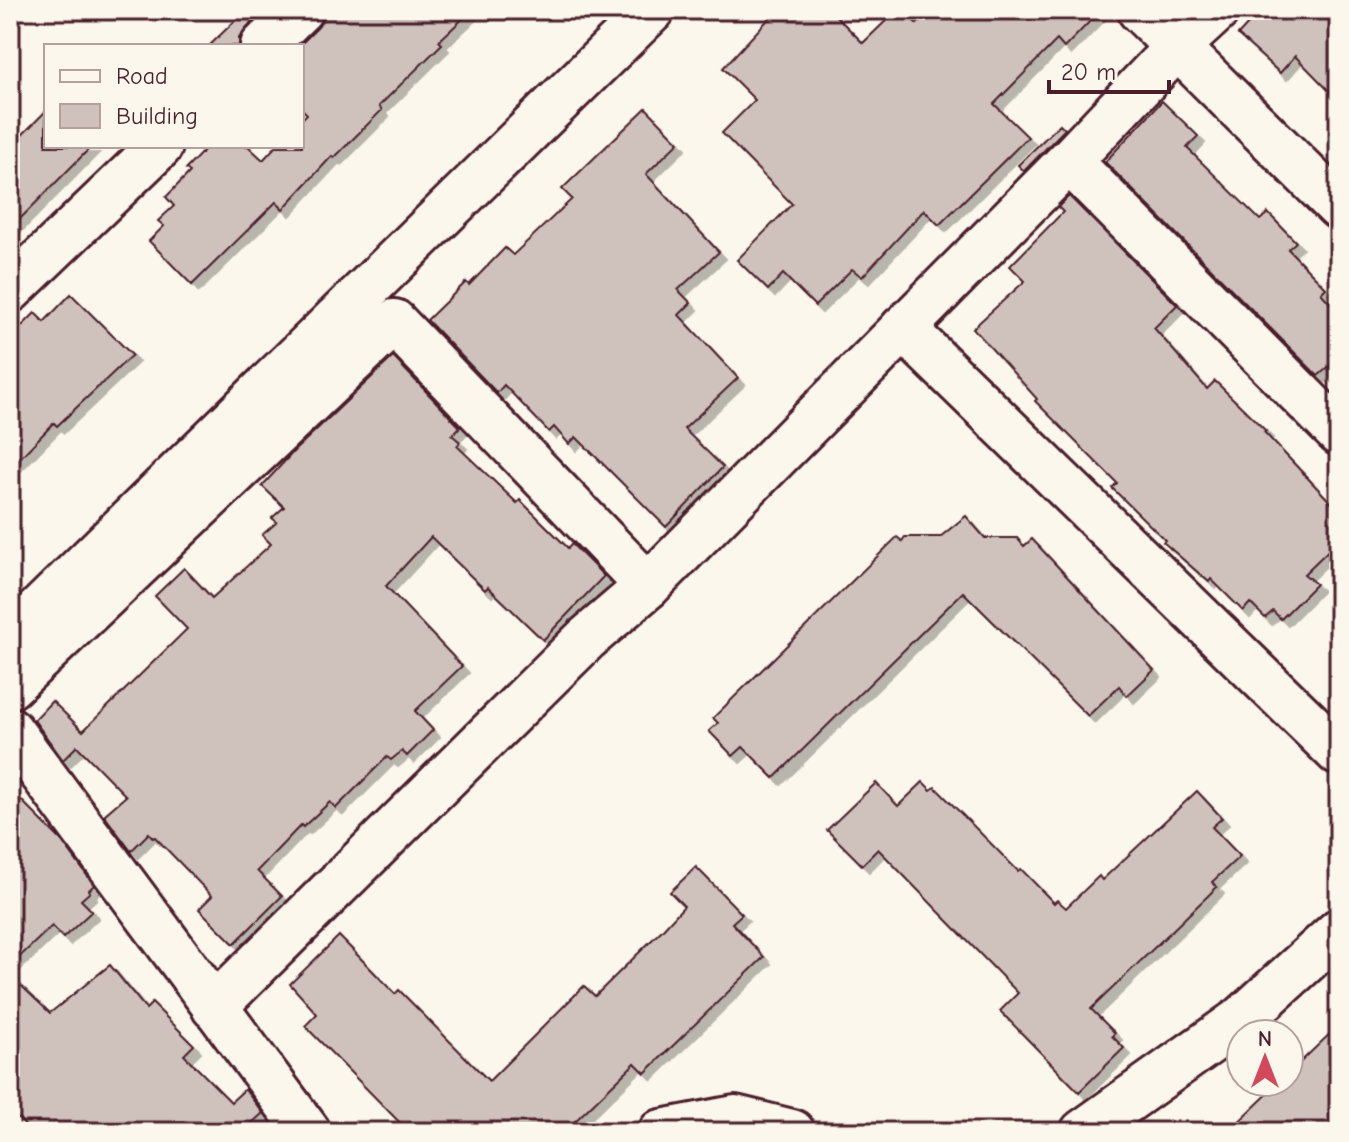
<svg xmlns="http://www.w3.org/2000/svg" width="1349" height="1142" viewBox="0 0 1349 1142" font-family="'Comic Neue',sans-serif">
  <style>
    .building { fill: #cfc2bc; stroke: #4a1f2b; stroke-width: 2; filter: url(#shadow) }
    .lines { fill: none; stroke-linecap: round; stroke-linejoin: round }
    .minor-casing { stroke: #4a1f2b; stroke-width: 50 }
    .tertiary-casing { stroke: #4a1f2b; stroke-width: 50 }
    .minor { stroke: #fbf7ec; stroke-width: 44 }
    .tertiary { stroke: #fbf7ec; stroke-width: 44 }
  </style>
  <defs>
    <filter id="shadow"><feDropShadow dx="7" dy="7" stdDeviation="0" flood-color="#0004"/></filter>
  </defs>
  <rect width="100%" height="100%" fill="#fbf7ec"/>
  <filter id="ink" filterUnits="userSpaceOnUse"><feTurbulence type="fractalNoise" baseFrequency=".0125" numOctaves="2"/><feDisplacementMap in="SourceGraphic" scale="16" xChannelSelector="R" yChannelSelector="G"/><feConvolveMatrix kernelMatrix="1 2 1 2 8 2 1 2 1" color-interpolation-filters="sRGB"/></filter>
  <g filter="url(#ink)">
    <g class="building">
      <polygon points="246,10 264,10 245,29 239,38 239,46 209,46"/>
      <polygon points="324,10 472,10 439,41 442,44 379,106 382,110 334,158 332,156 283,209 276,202 192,285 149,241 164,226 158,221 174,206 166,197 190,172 186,169 208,146 248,146 263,160 276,146 302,146 302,119 307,114 302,109 302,43 318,27 324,18"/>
      <polygon points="777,10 830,10 863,43 897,10 903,10 917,24 931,10 1101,10 1064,48 1057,40 994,104 1028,137 939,225 924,210 862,277 852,269 815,306 783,274 768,290 737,260 792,204 722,133 755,100 723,68"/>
      <polygon points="1261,10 1339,10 1339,101 1295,56 1280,73 1238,35"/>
      <polygon points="1162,101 1198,136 1187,148 1260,220 1268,213 1296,242 1288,249 1326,288 1321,293 1339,313 1339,358 1318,376 1105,162"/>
      <polygon points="646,108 679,142 646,174 719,252 678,290 691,303 679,315 738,378 684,429 723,467 666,527 576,437 569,444 554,427 549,432 504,385 497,393 427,320 466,282 469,285 505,248 513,255 572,199 562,189"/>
      <polygon points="46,111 46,146 92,146 10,229 10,147"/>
      <polygon points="1060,124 1065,129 1024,171 1018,165"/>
      <polygon points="1069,196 1177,305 1154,328 1207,389 1215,381 1266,431 1264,432 1339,511 1339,540 1304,574 1316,584 1281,619 1273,611 1265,618 1250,603 1243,611 1211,579 1209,582 1163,542 1165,540 1112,488 1117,483 1035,401 1037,399 973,328 1025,281 1010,266 1063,212 1058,207"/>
      <polygon points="71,294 132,355 57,426 54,423 10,468 10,338 35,313 44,322"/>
      <polygon points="393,357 460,427 452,435 460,442 457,446 517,503 520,500 568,548 572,544 604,576 543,640 488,587 485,590 431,537 386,586 462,666 415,711 433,730 407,756 402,751 391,760 387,757 336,808 330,802 303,827 301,825 257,871 282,896 234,944 199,909 212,896 155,837 153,838 149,833 131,851 104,815 126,796 77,746 63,760 34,720 52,701 83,731 187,629 155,596 184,568 212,598 271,544 262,535 277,522 272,518 284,507 262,486 295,450"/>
      <polygon points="966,516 985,538 1017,538 1024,546 1032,539 1154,670 1127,696 1119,686 1088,716 963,592 774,778 743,747 733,756 709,731 718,723 713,718 897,537 902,541 905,537 940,537"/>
      <polygon points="923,782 931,790 935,787 1018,871 1021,869 1054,903 1057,900 1066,908 1099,876 1102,880 1197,791 1222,818 1212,827 1240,856 1212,882 1217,887 1091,1009 1115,1033 1112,1036 1124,1048 1079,1092 1000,1011 1018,993 878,849 862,865 827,830 876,783 898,806"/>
      <polygon points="10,789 61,840 94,885 89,890 90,892 81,900 92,911 63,938 52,926 10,966"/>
      <polygon points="696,867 742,914 732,923 764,957 645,1073 635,1063 564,1132 409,1132 305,1026 317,1014 290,984 339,936 395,994 399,990 489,1081 584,986 595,996 662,930 684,906 670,892"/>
      <polygon points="110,965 146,1009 152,1003 194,1045 184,1055 231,1102 245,1089 246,1091 263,1113 252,1123 261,1132 32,1132 10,1111 10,975 50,1013"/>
      <polygon points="1339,1025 1339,1132 1228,1132 1280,1082 1289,1082 1289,1073"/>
    </g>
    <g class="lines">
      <g class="minor-casing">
        <g id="minor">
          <polyline points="263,46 300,10"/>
          <polyline points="1069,161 1339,433"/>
          <polyline points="10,290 160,146"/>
          <polyline points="903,328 1339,753"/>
          <polyline points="10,686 394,322 648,586"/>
          <polyline points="10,730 308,1132"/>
          <polyline points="214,1007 586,639 648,586 1069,161 1178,46 1217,10"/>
          <polyline points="661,1132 735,1118 792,1132"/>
          <polyline points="1083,1132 1243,1018 1339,931"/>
        </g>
      </g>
      <g class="tertiary-casing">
        <g id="tertiary">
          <polyline points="1140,10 1339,207"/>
          <polyline points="10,638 652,10"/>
        </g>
      </g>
      <use href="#minor" class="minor"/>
      <use href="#tertiary" class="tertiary"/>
    </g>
  </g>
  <rect width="1349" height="1142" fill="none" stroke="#fbf7ec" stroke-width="40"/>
  <rect x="20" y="20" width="1309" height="1102" fill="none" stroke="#4a1f2b" stroke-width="3" filter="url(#ink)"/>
  <rect x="44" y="44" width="260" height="104" fill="#fbf7ec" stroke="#b4a19f" stroke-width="2"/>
  <rect x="60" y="70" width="40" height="12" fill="#fbf7ec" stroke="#b4a19f" stroke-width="2"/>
  <text x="116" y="84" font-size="24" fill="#4a1f2b">Road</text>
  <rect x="60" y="104" width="40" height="24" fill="#cfc2bc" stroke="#b4a19f" stroke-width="2"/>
  <text x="116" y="124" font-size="24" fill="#4a1f2b">Building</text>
  <g transform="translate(1265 1058)"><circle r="38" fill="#fbf7ec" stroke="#b4a19f" stroke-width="2"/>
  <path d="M0-6L14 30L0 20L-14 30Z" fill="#d1495b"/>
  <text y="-12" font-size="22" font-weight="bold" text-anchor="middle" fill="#4a1f2b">N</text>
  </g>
  <path d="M1049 80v12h120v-12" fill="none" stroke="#4a1f2b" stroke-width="4"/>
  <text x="1061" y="80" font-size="24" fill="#4a1f2b" stroke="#fbf7ec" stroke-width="6" paint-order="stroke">20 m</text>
</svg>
